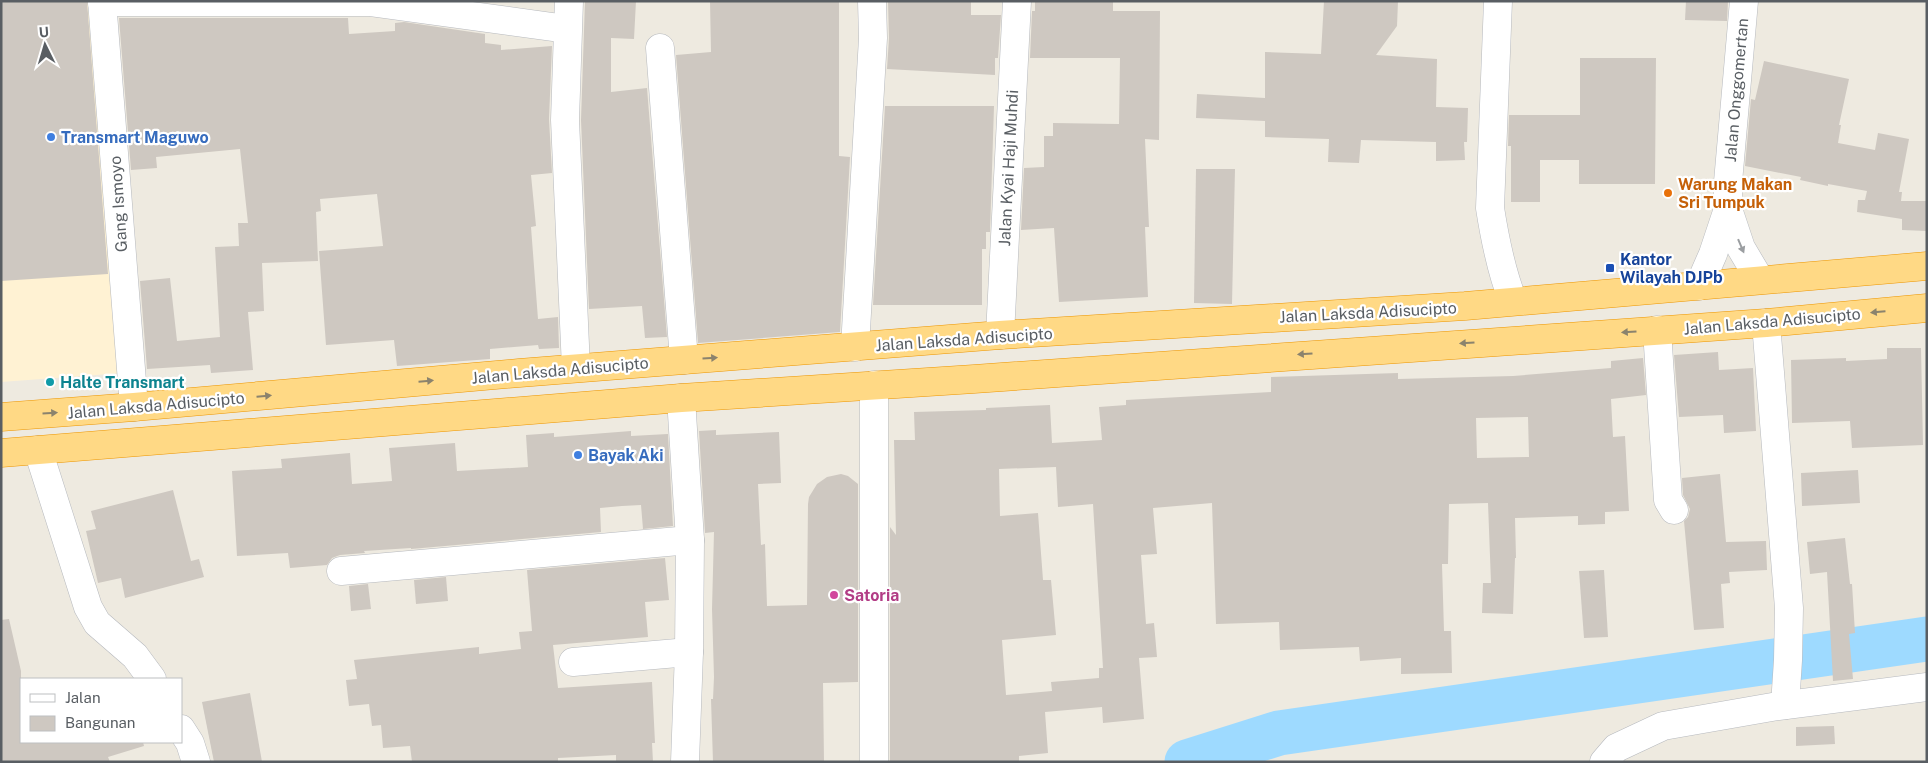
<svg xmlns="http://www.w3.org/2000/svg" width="1928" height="763" viewBox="0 0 1928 763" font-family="'Public Sans',sans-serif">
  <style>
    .commercial { fill: #fff2d3 }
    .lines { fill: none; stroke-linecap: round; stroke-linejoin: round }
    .river { stroke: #9edaff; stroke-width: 45 }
    .building { fill: #cec8c1; fill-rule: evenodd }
    .minor-casing { stroke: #b6b9be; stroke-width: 29 }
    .highway-casing { stroke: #ed9600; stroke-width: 29 }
    .minor { stroke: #fff; stroke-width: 28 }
    .highway { stroke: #ffd985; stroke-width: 28 }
    .oneway { fill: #9b9ea1 }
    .oneway2 { fill: #8b836d }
    .shop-dot { fill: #3f7fe0; stroke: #fff; stroke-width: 2 }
    .food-dot { fill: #e8710a; stroke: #fff; stroke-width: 2 }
    .transit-dot { fill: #1a4fb4; stroke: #fff; stroke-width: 2 }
    .culture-dot { fill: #0f9aa8; stroke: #fff; stroke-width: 2 }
    .hotel-dot { fill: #d1479c; stroke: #fff; stroke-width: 2 }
    .labels { text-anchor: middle; stroke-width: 4.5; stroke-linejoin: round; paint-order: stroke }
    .street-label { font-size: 16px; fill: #595e63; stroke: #fff }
    .shop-label { font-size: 16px; font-weight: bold; fill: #366cbe; stroke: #fff; text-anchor: start }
    .food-label { font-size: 16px; font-weight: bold; fill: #c56008; stroke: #fff; text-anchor: start }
    .transit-label { font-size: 16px; font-weight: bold; fill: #164399; stroke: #fff; text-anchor: start }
    .culture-label { font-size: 16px; font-weight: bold; fill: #0d838f; stroke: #fff; text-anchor: start }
    .hotel-label { font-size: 16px; font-weight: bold; fill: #b23c85; stroke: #fff; text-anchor: start }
  </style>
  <rect width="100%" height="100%" fill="#eeeae0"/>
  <polygon class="commercial" points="1,1 95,1 123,373 1,382"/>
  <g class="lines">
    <polyline class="river" points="1187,762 1279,733 1927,639"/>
  </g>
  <g class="building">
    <polygon points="1,1 87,1 108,274 1,281"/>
    <polygon points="585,1 636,1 634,39 611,38 611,92 647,88 667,337 645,338 642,306 589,309 581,120"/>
    <polygon points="710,1 839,1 839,156 850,157 840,332 698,343 676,55 711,52"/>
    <polygon points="888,1 971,1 971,15 1001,15 998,58 995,58 995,75 887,69 889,38"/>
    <polygon points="1035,1 1113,1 1113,11 1160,11 1159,140 1145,139 1149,227 1145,227 1148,297 1059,302 1054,228 1021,230 1024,168 1044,167 1044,136 1053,136 1053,123 1119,124 1120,58 1030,58 1032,11 1035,11"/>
    <polygon points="1324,1 1398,1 1397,26 1376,55 1437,59 1436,107 1468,108 1467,142 1464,142 1465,160 1436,161 1436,142 1361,140 1359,163 1328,162 1329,139 1265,137 1265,121 1196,118 1197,94 1265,98 1265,52 1321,54"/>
    <polygon points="1686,1 1728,1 1727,21 1685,20"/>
    <polygon points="119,18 348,18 349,34 395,31 395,23 404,22 485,34 485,43 501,45 501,50 552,46 549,119 552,173 531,175 536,226 531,227 538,319 558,317 559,348 539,349 538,345 490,349 490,359 397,366 394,340 326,345 319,251 383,246 377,194 320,199 321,211 316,212 318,261 262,263 264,311 248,312 253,370 211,373 210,365 147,369 140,281 170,278 177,341 220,337 215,247 239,246 238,223 248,223 240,149 156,157 157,168 131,170"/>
    <polygon points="1580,58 1656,58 1655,184 1579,184 1579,160 1540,160 1540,202 1511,202 1511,146 1508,146 1509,115 1580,115"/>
    <polygon points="1764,61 1849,79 1839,125 1841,125 1838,143 1875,150 1878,133 1909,139 1899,192 1902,192 1901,201 1927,201 1927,231 1902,230 1902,219 1857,212 1858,200 1865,200 1867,191 1828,184 1828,186 1800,180 1801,177 1745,166 1751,99 1755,100"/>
    <polygon points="885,106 994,106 990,232 986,232 986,249 982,249 982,305 873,305"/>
    <polygon points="1196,169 1235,169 1232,304 1194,303"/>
    <polygon points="1887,348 1921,348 1923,445 1852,448 1850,421 1792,423 1791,360 1846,358 1846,361 1887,359"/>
    <polygon points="1718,352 1719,370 1753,368 1756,431 1724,433 1723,415 1679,417 1674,355"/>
    <path d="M1643,358l3,37 -35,4 2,38 12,-1 4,75 -24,1v12l-27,1v-9l-63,2 1,40h-1l-2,56 -31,-1 1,-30h8l-3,-80 -39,1 -1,60h-6l2,67h7l1,42 -51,1v-16l-41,3 -1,-14 -79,3 -1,-28 -63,2 -4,-121 -59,5 4,46 -16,1 5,69 8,-1 3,34 -18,1 5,61 -41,4 -1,-16 -57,5 3,41 -29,3v6h-129v-235l6,8 -2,-95h21l-1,-28 72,-2v-2l64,-3 2,38 50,-3 -3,-33 27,-2v-5l145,-8v-15l127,-4v6l115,-3 98,-8v-7zM1528,417l1,40 -52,1 -1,-40zM1056,467l2,40 35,-3 10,164h-4v10l-48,4 1,9 -46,4 -4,-55 54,-5 -5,-55h-8l-5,-67 -38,3 -1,-47z"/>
    <polygon points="716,430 716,435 779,432 781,483 758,484 761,545 765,544 767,606 807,605 808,504 809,497 817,484 827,477 841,474 848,476 858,484 858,682 823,683 824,762 713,762 711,699 713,699 714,677 712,609 714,532 705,533 699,431"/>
    <polygon points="631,431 631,436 668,434 673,526 643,529 641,505 622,506 600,508 601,532 411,549 411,548 364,551 365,553 340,555 332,558 327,565 290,568 288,553 237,556 232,471 282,468 281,459 350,453 352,484 392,481 389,448 455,443 457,471 528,467 526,435 554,433 554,437"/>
    <polygon points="1858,470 1860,503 1802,506 1801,473"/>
    <polygon points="1720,474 1726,542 1766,541 1767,570 1729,572 1730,583 1721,584 1724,628 1694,630 1684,521 1688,517 1690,509 1683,495 1682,478"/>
    <polygon points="173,490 191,561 199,559 204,577 125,598 121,578 98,583 86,531 96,529 91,511"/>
    <polygon points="1845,538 1850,584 1852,584 1855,633 1849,634 1853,679 1833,681 1827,572 1810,574 1807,542"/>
    <polygon points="665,558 669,600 645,602 648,637 553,645 558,688 652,682 655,743 652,743 653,762 616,762 616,755 558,758 558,762 412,762 410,746 383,748 381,725 372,726 369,704 349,706 346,680 357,679 354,660 479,647 479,654 521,649 519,632 532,631 527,570"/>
    <polygon points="1604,570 1608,637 1584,638 1579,571"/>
    <polygon points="446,577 448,601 416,604 414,580"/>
    <polygon points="368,584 371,609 351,611 349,586"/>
    <polygon points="9,619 21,671 21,742 143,742 144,746 108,757 110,762 1,762 1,620"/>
    <polygon points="250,693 262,762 214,762 202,702"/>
    <polygon points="1834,726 1835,744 1796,746 1796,727"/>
  </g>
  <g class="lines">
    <g class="minor-casing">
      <g id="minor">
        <polyline points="102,1 134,407"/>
        <polyline points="569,1 565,120 576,368"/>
        <path d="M1498,1l-8,207c5,32 11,63 23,93"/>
        <polyline points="102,2 369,2 567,29"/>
        <polyline points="660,48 684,360"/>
        <polyline points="1728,209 1741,248 1760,280"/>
        <polyline points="1699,286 1713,254 1728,209 1728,182 1744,1"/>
        <polyline points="1766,323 1789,608 1788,660 1785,705"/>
        <polyline points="1657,330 1668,500 1674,510"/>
        <polyline points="1000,335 1017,1"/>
        <polyline points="855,347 873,38 872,1"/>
        <polyline points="874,385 874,762"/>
        <polyline points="681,398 690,540 689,652 685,762"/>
        <polyline points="38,450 88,607 97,623 135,656 152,679"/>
        <polyline points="341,571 690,540"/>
        <polyline points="573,662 689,652"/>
        <polyline points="181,729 190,743 196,762"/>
        <polyline points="1604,762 1616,748 1663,726 1778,706 1927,687"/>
      </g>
    </g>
    <g class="highway-casing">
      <g id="highway">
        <polyline points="1,417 134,407 519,373 1000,335 1465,306 1927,266"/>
        <polyline points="1,453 681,398 974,379 1766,323 1927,308"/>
      </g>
    </g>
    <use href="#minor" class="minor"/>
    <use href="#highway" class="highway"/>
  </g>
  <defs><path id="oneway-solid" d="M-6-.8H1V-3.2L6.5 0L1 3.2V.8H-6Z" transform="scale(1.25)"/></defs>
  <use class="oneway" href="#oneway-solid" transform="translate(1741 246) rotate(67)"/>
  <g class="oneway2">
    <use href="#oneway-solid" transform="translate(1878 312) rotate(175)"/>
    <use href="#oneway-solid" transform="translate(1629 332) rotate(176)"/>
    <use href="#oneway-solid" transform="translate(1467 343) rotate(176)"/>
    <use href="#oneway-solid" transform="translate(1305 354) rotate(176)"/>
    <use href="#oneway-solid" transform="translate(710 358) rotate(-4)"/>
    <use href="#oneway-solid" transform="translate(426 381) rotate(-5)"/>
    <use href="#oneway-solid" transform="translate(264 396) rotate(-5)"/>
    <use href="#oneway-solid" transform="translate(50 413) rotate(-4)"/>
  </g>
  <g class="shop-dot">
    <circle cx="51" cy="137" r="5"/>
    <circle cx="578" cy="455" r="5"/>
  </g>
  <circle class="food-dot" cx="1668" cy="193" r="5"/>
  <rect class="transit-dot" x="1605" y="263" width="10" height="10" rx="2.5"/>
  <circle class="culture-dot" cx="50" cy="382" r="5"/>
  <circle class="hotel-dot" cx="834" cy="595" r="5"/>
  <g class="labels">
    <g class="street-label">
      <text transform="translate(1736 90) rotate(-85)" y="6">Jalan Onggomertan</text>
      <text transform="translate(1008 168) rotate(-87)" y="6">Jalan Kyai Haji Muhdi</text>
      <text transform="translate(118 204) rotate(-94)" y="6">Gang Ismoyo</text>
      <text transform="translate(1368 312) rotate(-3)" y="6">Jalan Laksda Adisucipto</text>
      <text transform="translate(1772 321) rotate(-5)" y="6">Jalan Laksda Adisucipto</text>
      <text transform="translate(964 339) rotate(-4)" y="6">Jalan Laksda Adisucipto</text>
      <text transform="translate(560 370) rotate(-5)" y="6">Jalan Laksda Adisucipto</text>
      <text transform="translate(156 405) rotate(-5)" y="6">Jalan Laksda Adisucipto</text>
    </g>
    <g class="shop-label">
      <text x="61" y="143">Transmart Maguwo</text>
      <text x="588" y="461">Bayak Aki</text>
    </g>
    <g class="food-label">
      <text x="1678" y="190">Warung Makan<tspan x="1678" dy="18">Sri Tumpuk</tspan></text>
    </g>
    <g class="transit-label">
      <text x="1620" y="265">Kantor<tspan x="1620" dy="18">Wilayah DJPb</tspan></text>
    </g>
    <g class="culture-label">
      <text x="60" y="388">Halte Transmart</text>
    </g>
    <g class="hotel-label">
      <text x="844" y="601">Satoria</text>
    </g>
  </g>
  <rect width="1928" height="763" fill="none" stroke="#595e63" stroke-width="5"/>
  <rect x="20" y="678" width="162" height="65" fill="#ffffff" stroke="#bdbfc1"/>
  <rect x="30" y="694" width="25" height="8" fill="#ffffff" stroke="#bdbfc1"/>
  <text x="65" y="703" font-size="15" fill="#595e63">Jalan</text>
  <rect x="30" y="716" width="25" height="15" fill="#cec8c1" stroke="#bdbfc1"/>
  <text x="65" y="728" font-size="15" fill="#595e63">Bangunan</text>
  <g transform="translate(45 45) rotate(355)" stroke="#ffffff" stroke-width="4" paint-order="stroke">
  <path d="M0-4L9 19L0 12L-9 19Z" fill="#595e63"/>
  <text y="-8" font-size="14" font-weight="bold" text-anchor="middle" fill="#595e63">U</text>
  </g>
</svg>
